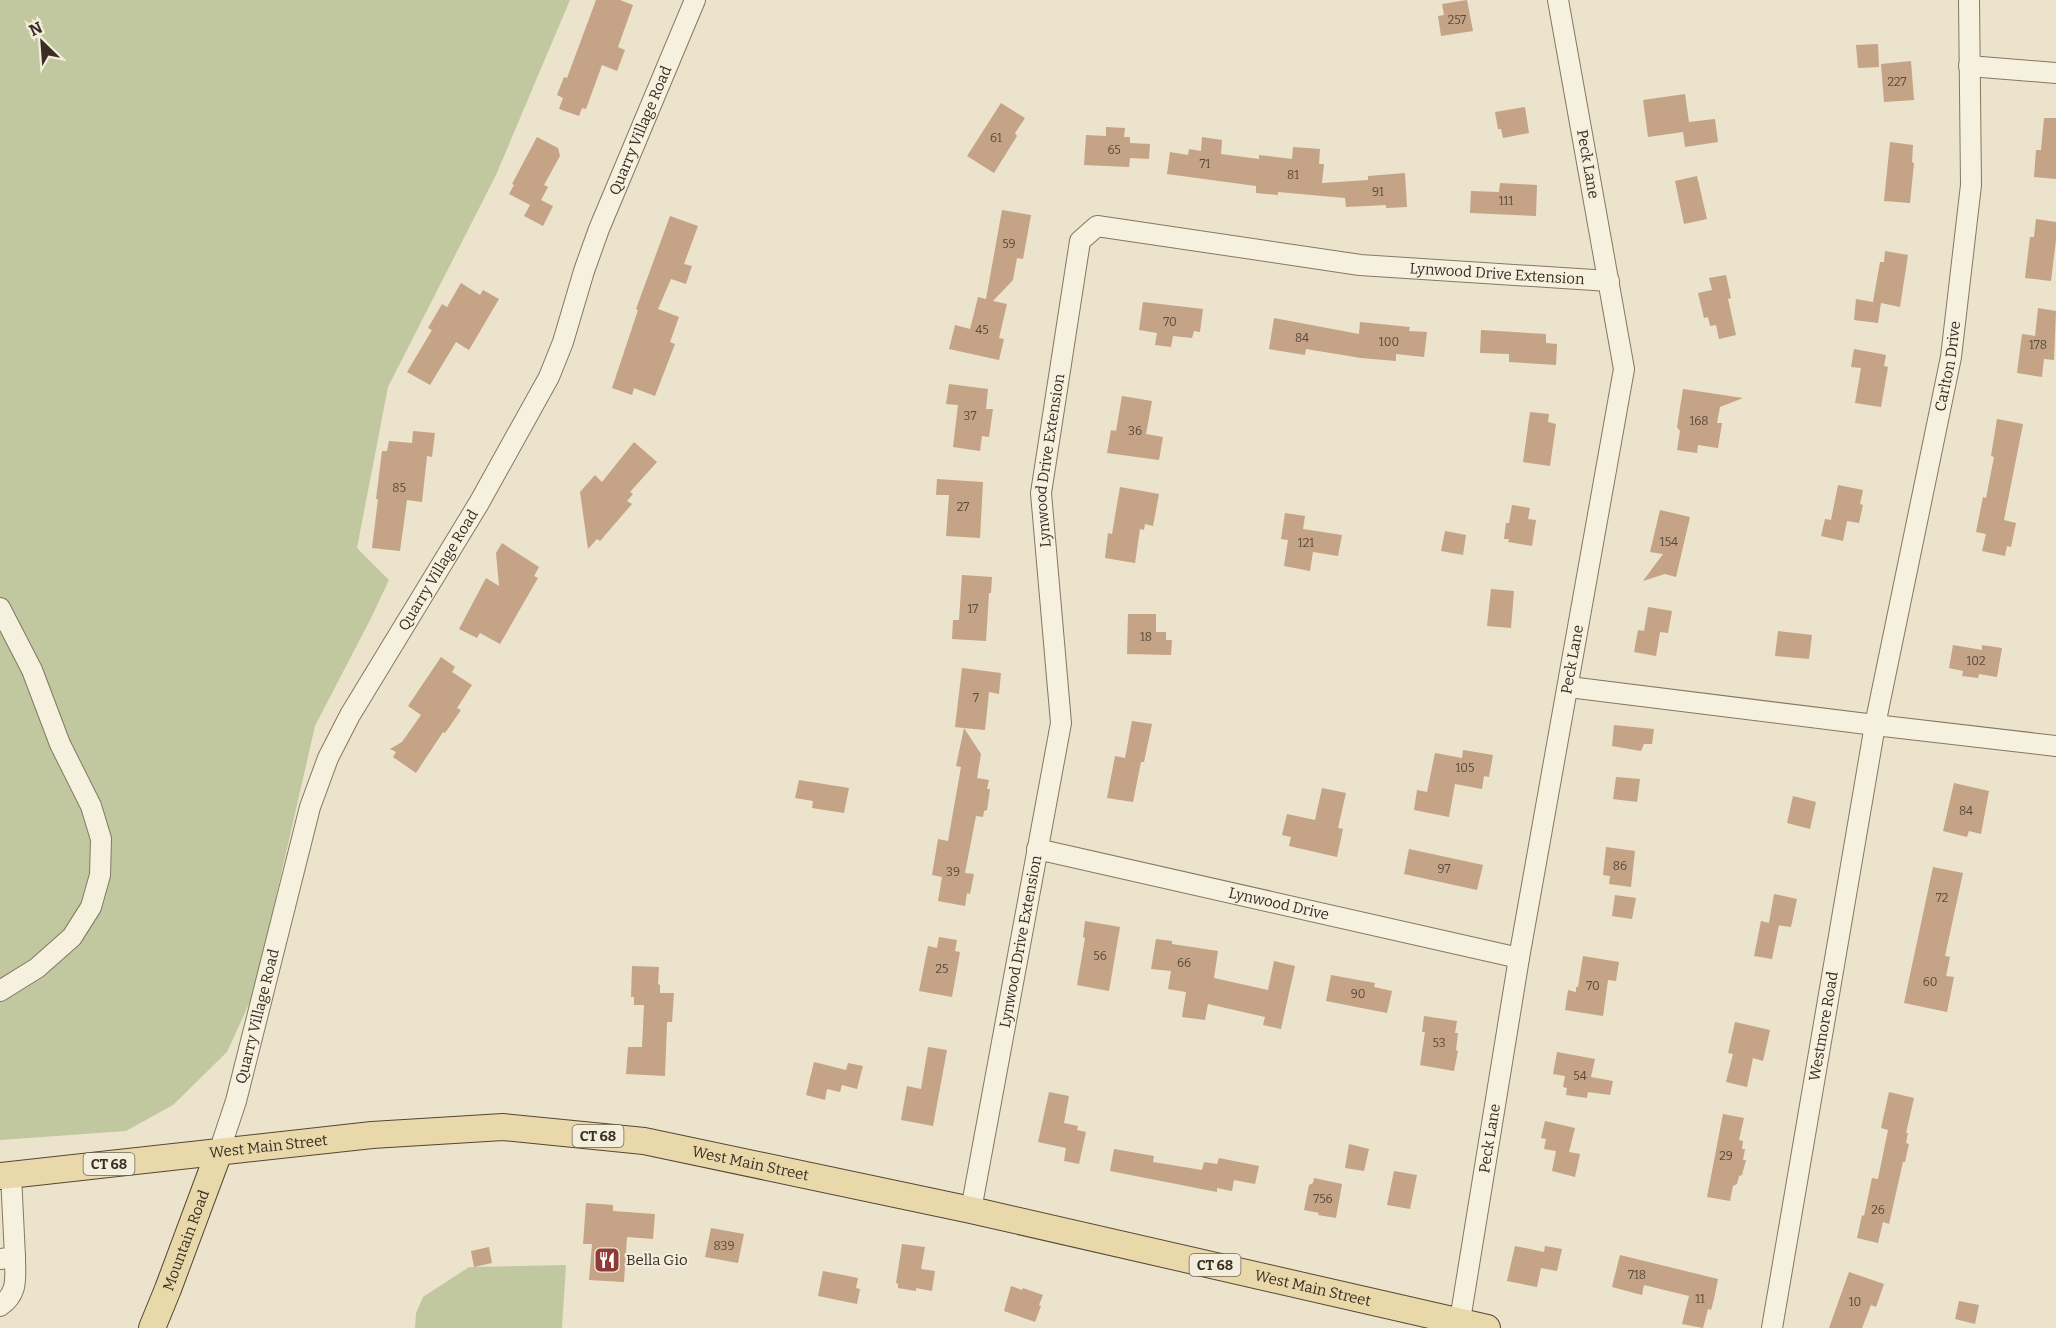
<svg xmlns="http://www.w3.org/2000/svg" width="2056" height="1328" viewBox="0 0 2056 1328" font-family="Bitter,serif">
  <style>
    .green { fill: #c1c8a0 }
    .building { fill: #c4a386 }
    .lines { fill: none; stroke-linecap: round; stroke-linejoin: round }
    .minor-casing { stroke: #867761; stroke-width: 22 }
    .major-casing { stroke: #554535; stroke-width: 28 }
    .minor { stroke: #f6f0de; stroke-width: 20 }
    .major { stroke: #e9d8a9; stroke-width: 26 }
    .labels { text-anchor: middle; stroke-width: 4.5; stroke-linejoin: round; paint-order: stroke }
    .number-label { font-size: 12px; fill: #5b4b3c }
    .shield { fill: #f3eddb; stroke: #70675a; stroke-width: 1.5 }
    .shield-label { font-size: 14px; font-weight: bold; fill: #382e23 }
    .street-label { font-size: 15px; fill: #382e23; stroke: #f3eddb }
    .poi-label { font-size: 15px; fill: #382e23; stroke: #f3eddb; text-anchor: start }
  </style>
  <rect width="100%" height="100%" fill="#ebe3cc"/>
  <g class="green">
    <polygon points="0,0 570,0 496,175 388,387 357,548 389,580 370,620 315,726 254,993 227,1052 173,1105 126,1131 0,1140"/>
    <polygon points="566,1265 562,1328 415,1328 416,1313 423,1297 469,1267"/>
  </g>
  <g class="building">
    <polygon points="596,0 620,0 633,5 618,47 625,50 617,71 602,65 586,109 582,108 579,116 559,109 563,98 557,95 564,77 567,78"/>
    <polygon points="1467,0 1473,31 1441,36 1438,16 1444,15 1442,4"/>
    <polygon points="1878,44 1879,67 1858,68 1856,45"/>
    <polygon points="1911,61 1914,100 1884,102 1881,64"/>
    <polygon points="1685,94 1689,122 1715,119 1718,142 1685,147 1683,132 1648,137 1643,100"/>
    <polygon points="1001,103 1025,118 1015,133 1017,136 994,173 967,156"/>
    <polygon points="1525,107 1529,133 1503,138 1501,129 1498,129 1495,112"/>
    <polygon points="2044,118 2056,118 2056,179 2034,177 2036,150 2041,150"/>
    <polygon points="1106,127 1125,128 1124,137 1130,137 1130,143 1150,144 1149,159 1130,158 1129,167 1084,165 1086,135 1106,136"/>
    <polygon points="537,137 558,148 560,156 544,185 548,187 541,200 553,206 543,226 524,216 530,205 509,194 514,185 512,184"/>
    <polygon points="1202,137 1222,140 1221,154 1259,159 1259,155 1292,159 1293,147 1320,149 1319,164 1324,164 1322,183 1368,180 1368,176 1405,173 1407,207 1386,208 1386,205 1346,207 1345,198 1278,192 1278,195 1256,193 1256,186 1167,174 1170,152 1188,155 1189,149 1201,151"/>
    <polygon points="1890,142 1913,145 1912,162 1914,163 1910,203 1884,201"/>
    <polygon points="1697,176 1707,219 1684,224 1675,181"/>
    <polygon points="1500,183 1537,185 1536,216 1470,213 1471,191 1499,192"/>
    <polygon points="1002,210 1031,215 1023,259 1017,258 1013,280 993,301 1007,304 999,338 1004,339 999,360 949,349 955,325 970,329 978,297 986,299"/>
    <polygon points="670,216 698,226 684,264 692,266 686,284 671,279 658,309 679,317 670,342 675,344 655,396 634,388 632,395 612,388 638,310 636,309"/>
    <polygon points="2036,219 2056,222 2056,240 2051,281 2025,278 2030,237 2034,237"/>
    <polygon points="1885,251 1908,255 1900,307 1881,303 1878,323 1854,320 1856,299 1873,302 1880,262 1884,262"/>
    <polygon points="1726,275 1731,298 1728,299 1736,335 1719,339 1716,325 1710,326 1708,317 1704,318 1698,293 1712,290 1709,278"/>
    <polygon points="461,283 480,295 483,290 499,299 469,350 456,342 430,385 407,372 432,330 428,328 442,304 447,307"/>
    <polygon points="1143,302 1203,309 1200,332 1194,331 1192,338 1173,336 1171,347 1155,345 1157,333 1139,330"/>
    <polygon points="2038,308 2056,311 2054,360 2044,359 2042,377 2017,373 2022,334 2035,336"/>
    <polygon points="1274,318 1359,334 1360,322 1410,327 1409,331 1427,332 1424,357 1396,354 1396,361 1361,358 1306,349 1305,355 1269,349"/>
    <polygon points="1481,330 1546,334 1546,343 1557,344 1556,365 1509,362 1509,354 1480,353"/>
    <polygon points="1854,349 1886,355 1884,366 1888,367 1881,407 1855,403 1861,368 1851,367"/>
    <polygon points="949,384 988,389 986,409 993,409 989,437 982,436 980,451 953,447 958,405 946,404"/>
    <polygon points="1683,389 1743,398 1720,407 1717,423 1722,423 1718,448 1698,445 1697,453 1677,450 1680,431 1677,427"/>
    <polygon points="1122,396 1152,401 1146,434 1163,437 1159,460 1107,453 1111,430 1116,431"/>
    <polygon points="1530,412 1549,414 1548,422 1556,424 1550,466 1523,462"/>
    <polygon points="1997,419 2023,424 2004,520 2016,523 2011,547 2007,546 2005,556 1982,551 1986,534 1976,532 1983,497 1986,498 1994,457 1991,456"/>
    <polygon points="413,431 435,433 432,457 427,456 422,502 407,500 400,551 372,548 378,499 376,499 382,451 387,451 389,441 412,443"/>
    <polygon points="634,442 657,462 630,492 633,494 627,501 632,504 600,541 597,539 588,549 580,492 595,475 602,482"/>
    <polygon points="937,479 983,482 980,538 946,536 949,495 936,495"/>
    <polygon points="1838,485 1863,490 1860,504 1863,505 1859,523 1847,521 1843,541 1821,536 1825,519 1831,520"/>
    <polygon points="1120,487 1159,494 1153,526 1145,524 1144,530 1140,529 1135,563 1105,558 1108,533 1112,534"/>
    <polygon points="1512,505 1530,508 1528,519 1536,520 1532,546 1508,542 1509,539 1504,539 1506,523 1509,523"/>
    <polygon points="1660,510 1690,517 1676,577 1665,574 1643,581 1663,554 1650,552"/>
    <polygon points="1285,513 1305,516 1303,529 1342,535 1338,556 1313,552 1310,571 1284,566 1288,540 1281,539"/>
    <polygon points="1445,531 1466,535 1463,555 1441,551"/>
    <polygon points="502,543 539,567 534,576 538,578 500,644 480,633 477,638 459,629 486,578 499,586 496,553"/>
    <polygon points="962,575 992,577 991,593 989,593 986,641 952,639 953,620 959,620"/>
    <polygon points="1491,589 1514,591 1511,628 1487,626"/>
    <polygon points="1648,607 1672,611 1668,633 1660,632 1656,656 1634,652 1638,630 1644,631"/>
    <polygon points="1128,614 1156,614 1156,632 1166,632 1166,640 1172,640 1171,655 1127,654"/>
    <polygon points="1778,631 1812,635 1809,659 1775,656"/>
    <polygon points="1953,645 1982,650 1982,645 2002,648 1997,677 1979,674 1978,678 1962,676 1963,671 1949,668"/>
    <polygon points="441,657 455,667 452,672 472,685 457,708 461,710 445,733 443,732 416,773 393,757 396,752 390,749 402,742 421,715 408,706"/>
    <polygon points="962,668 1001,673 999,694 989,692 985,730 964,728 981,754 977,778 989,780 987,789 990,789 987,810 984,811 983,817 976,816 965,873 974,874 970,894 967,893 965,906 938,901 942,877 932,875 938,839 948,841 961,767 956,766 964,728 955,727"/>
    <polygon points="1132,721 1152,724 1144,762 1141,762 1133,802 1107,798 1115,756 1125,758"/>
    <polygon points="1614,725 1654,729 1652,744 1644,744 1641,751 1612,746"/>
    <polygon points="1463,750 1493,755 1489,777 1484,776 1482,789 1455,784 1449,817 1414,810 1417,790 1427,792 1435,753 1462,758"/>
    <polygon points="1616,777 1640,779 1637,802 1613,799"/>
    <polygon points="799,780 849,788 844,813 812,808 813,801 795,798"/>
    <polygon points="1954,783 1989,791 1981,834 1969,831 1967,837 1943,831"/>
    <polygon points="1322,788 1346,793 1338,828 1343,829 1337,857 1289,846 1291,837 1282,835 1287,814 1315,820"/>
    <polygon points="1793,796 1816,802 1810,829 1787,823"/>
    <polygon points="1606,847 1635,851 1631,887 1609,884 1610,876 1603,875"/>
    <polygon points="1409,849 1483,865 1477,890 1404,874"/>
    <polygon points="1933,867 1963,873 1945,956 1950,957 1946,976 1954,977 1947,1012 1904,1003"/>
    <polygon points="1774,894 1797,899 1791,927 1776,925 1779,925 1772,959 1754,956 1761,921 1769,923"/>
    <polygon points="1615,895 1636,898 1632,919 1612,916"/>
    <polygon points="1085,921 1120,927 1109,991 1077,985 1085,938 1083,937"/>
    <polygon points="939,937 957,940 955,951 960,952 952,997 919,991 928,946 937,948"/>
    <polygon points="1156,939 1172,941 1172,944 1218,951 1214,978 1268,990 1274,961 1295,966 1281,1029 1263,1025 1265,1017 1208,1004 1205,1020 1182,1017 1186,992 1168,989 1171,971 1151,969"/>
    <polygon points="1583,956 1619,962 1616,981 1608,980 1603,1016 1565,1010 1568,990 1576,992 1576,987 1578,987"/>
    <polygon points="632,966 659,967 658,984 660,985 660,993 674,993 672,1022 667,1022 665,1076 626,1074 628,1047 642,1047 644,1005 634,1005 634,997 631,997"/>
    <polygon points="1331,975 1375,983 1374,987 1392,991 1387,1013 1326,1001"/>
    <polygon points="1424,1016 1457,1021 1455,1033 1458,1033 1456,1050 1458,1051 1454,1071 1420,1065 1425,1032 1422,1032"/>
    <polygon points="1735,1022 1770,1030 1763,1061 1753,1058 1747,1087 1726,1082 1733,1054 1728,1053"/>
    <polygon points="928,1047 947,1050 933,1126 901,1120 907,1086 921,1089"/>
    <polygon points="1557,1052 1595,1059 1591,1077 1613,1081 1610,1095 1588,1092 1587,1098 1566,1095 1567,1088 1563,1087 1565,1076 1553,1074"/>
    <polygon points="814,1062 846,1070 848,1063 863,1066 857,1089 842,1085 840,1092 827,1089 825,1100 806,1095"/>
    <polygon points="1049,1092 1069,1096 1064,1123 1078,1126 1077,1130 1086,1132 1079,1164 1064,1161 1066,1148 1038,1142"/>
    <polygon points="1889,1092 1914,1098 1906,1133 1908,1133 1906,1143 1909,1144 1905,1162 1903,1162 1889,1224 1883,1222 1878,1243 1857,1238 1862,1215 1864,1216 1872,1178 1878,1179 1888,1130 1881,1128"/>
    <polygon points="1723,1114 1744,1118 1739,1140 1743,1141 1742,1149 1745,1149 1743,1160 1746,1160 1742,1175 1739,1176 1737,1184 1733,1186 1730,1201 1707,1197"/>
    <polygon points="1545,1121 1575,1128 1569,1152 1580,1154 1575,1177 1552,1171 1556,1151 1544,1149 1546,1139 1541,1138"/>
    <polygon points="1349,1144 1369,1149 1364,1171 1345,1168"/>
    <polygon points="1114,1149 1154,1156 1153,1162 1202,1170 1204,1162 1217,1164 1219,1158 1259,1166 1255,1184 1234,1180 1232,1191 1217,1188 1217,1192 1110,1171"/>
    <polygon points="1394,1171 1417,1175 1410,1209 1387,1205"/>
    <polygon points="1314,1178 1342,1184 1336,1218 1318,1215 1319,1213 1304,1210 1309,1185 1313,1183"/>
    <polygon points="586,1203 613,1205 613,1211 655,1214 653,1239 627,1237 624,1282 589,1280 592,1244 583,1244"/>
    <polygon points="711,1228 744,1234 738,1263 705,1257"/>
    <polygon points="902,1244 925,1247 921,1269 935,1271 932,1291 916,1288 916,1291 898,1288 898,1284 896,1283"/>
    <polygon points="1515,1246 1544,1252 1545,1246 1562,1249 1557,1271 1541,1268 1537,1287 1507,1281"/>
    <polygon points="489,1247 492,1263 474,1267 471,1251"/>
    <polygon points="1620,1255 1718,1279 1714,1299 1711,1310 1708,1309 1703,1328 1682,1324 1689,1296 1644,1285 1642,1295 1612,1287"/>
    <polygon points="823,1271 858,1278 856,1288 860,1289 857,1304 818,1296"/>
    <polygon points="1849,1272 1884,1284 1876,1307 1871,1305 1862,1328 1829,1328"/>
    <polygon points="1011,1286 1022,1290 1023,1288 1043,1295 1039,1305 1041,1306 1035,1322 1004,1311"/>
    <polygon points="1959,1301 1979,1305 1975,1324 1955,1319"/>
  </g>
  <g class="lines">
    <g class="minor-casing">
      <g id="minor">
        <polyline points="1969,66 2056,73"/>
        <polyline points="0,608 32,670 60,744 91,806 101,839 100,875 91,907 72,937 37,968 0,991"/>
        <polyline points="1569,687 1875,725 2056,746"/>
        <path id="s1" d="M1037,849l482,109"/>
        <path id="s2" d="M219,1152l17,-51 74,-294 18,-49 22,-43 129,-212 70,-126 14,-35 21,-71 15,-42 96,-229"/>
        <path id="s3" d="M971,1210l90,-487 -20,-230 39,-252 17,-15 263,39 249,16"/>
        <polyline points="0,1259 15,1257 11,1175"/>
        <path d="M0,1306c19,-13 15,-29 15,-49"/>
        <path id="s4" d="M1460,1320l59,-362 105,-589 -66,-369"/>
        <path id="s5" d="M1772,1328l103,-603 76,-368 20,-172 -2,-185"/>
      </g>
    </g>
    <g class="major-casing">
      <g id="major">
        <path id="s6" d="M0,1176l372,-41 131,-8 141,14 327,69 516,118"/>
        <path id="s7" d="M152,1328l16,-39 51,-137"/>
      </g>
    </g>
    <use href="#minor" class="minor"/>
    <use href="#major" class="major"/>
  </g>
  <defs>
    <g id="restaurant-square" transform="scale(1.35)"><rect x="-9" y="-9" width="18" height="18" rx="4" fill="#8f3b38" stroke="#f3eddb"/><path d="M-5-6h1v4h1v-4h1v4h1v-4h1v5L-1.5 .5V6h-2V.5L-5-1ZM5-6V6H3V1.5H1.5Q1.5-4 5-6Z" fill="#fff"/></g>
  </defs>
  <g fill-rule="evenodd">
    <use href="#restaurant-square" x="607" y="1260"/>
  </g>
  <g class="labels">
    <g class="number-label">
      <text x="1457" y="24">257</text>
      <text x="1897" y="86">227</text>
      <text x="996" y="142">61</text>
      <text x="1114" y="154">65</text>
      <text x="1205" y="168">71</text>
      <text x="1293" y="179">81</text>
      <text x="1378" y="196">91</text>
      <text x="1506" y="205">111</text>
      <text x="1009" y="248">59</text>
      <text x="1170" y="326">70</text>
      <text x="982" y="334">45</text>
      <text x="1302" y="342">84</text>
      <text x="1389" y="346">100</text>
      <text x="2038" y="349">178</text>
      <text x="970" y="420">37</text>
      <text x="1699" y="425">168</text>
      <text x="1135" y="435">36</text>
      <text x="399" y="492">85</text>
      <text x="963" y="511">27</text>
      <text x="1669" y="546">154</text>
      <text x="1306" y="547">121</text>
      <text x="973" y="613">17</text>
      <text x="1146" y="641">18</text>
      <text x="1976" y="665">102</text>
      <text x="976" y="702">7</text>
      <text x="1465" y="772">105</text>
      <text x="1966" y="815">84</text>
      <text x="1620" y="870">86</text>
      <text x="1444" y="873">97</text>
      <text x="953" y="876">39</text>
      <text x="1942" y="902">72</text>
      <text x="1100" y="960">56</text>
      <text x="1184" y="967">66</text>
      <text x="942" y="973">25</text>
      <text x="1930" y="986">60</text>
      <text x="1593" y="990">70</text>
      <text x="1358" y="998">90</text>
      <text x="1439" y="1047">53</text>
      <text x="1580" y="1080">54</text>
      <text x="1726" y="1160">29</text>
      <text x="1323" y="1203">756</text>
      <text x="1878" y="1214">26</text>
      <text x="724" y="1250">839</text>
      <text x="1637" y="1279">718</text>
      <text x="1700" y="1303">11</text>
      <text x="1855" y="1306">10</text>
    </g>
    <g class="shield">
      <rect x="572.5" y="1125" width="51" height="22" rx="4.5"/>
      <rect x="83.5" y="1153" width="51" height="22" rx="4.5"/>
      <rect x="1189.5" y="1254" width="51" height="22" rx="4.5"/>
    </g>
    <g class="shield-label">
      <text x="598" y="1141">CT 68</text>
      <text x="109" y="1169">CT 68</text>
      <text x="1215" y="1270">CT 68</text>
    </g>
    <g class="street-label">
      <text dy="5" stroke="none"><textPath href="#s2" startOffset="1113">Quarry Village Road</textPath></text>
      <text transform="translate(1588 164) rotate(80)" y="5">Peck Lane</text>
      <text dy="5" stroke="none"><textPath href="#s3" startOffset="1407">Lynwood Drive Extension</textPath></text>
      <text dy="5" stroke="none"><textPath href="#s5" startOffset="978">Carlton Drive</textPath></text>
      <text dy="5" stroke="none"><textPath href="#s3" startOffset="759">Lynwood Drive Extension</textPath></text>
      <text dy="5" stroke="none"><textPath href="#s2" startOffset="627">Quarry Village Road</textPath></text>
      <text dy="5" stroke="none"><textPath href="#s4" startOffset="670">Peck Lane</textPath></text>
      <text dy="5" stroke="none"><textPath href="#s1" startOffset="248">Lynwood Drive</textPath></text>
      <text dy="5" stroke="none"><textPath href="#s3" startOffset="273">Lynwood Drive Extension</textPath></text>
      <text dy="5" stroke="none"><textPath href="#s2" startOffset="141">Quarry Village Road</textPath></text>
      <text dy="5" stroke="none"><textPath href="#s5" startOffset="306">Westmore Road</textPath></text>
      <text dy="5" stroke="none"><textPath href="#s4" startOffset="184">Peck Lane</textPath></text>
      <text dy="5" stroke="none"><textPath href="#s6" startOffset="270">West Main Street</textPath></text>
      <text dy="5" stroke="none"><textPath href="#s6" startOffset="756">West Main Street</textPath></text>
      <text dy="5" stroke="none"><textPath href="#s7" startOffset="94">Mountain Road</textPath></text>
      <text dy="5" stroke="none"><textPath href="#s6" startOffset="1332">West Main Street</textPath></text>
    </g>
    <g class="poi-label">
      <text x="626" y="1265">Bella Gio</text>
    </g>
  </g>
  <g transform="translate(42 42) rotate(335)" stroke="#f3eddb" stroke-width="4.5" paint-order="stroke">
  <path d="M0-4.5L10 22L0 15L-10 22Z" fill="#382e23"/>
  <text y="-9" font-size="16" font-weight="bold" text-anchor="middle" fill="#382e23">N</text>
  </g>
</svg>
